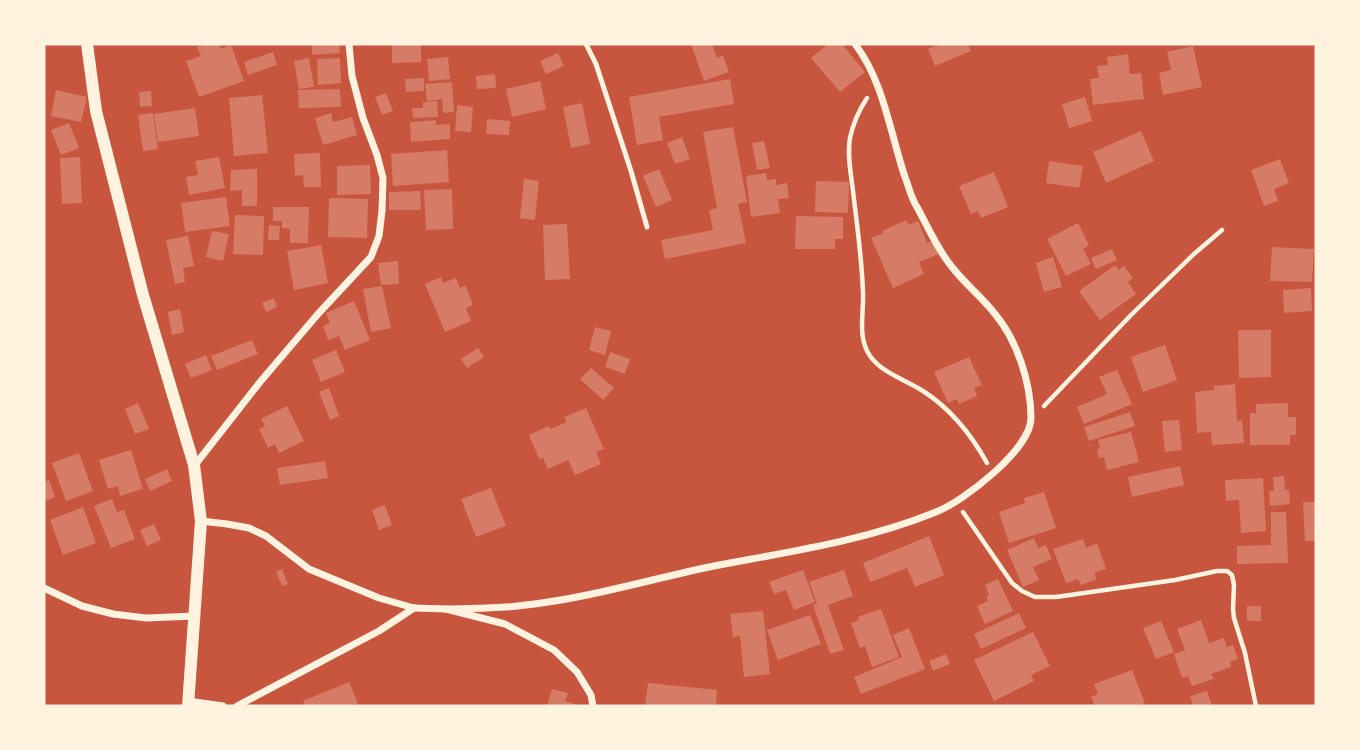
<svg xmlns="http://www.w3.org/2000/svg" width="1360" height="750" viewBox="0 0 1360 750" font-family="'DejaVu Sans',sans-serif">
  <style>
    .building { fill: #d67c66 }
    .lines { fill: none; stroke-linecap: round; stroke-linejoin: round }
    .path { stroke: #fff3e0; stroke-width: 4.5 }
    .service { stroke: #fff3e0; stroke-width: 5 }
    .minor { stroke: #fff3e0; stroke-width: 7 }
    .tertiary { stroke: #fff3e0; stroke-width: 12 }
  </style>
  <rect width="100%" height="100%" fill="#c8553d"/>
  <g class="building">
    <polygon points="205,44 219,44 221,49 231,45 244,81 199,97 186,61 201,56 197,47"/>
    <polygon points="312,44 339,44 340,53 312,55"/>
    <polygon points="392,44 421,44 421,62 392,63"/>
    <polygon points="691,44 712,44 717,58 723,55 729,72 704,81"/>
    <polygon points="828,44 842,44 865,72 840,92 811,58"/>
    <polygon points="941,44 968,44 971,51 935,66 928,49"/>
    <polygon points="1193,46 1202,87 1163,95 1159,73 1171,70 1167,52"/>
    <polygon points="273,52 277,65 248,75 244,62"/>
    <polygon points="558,53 564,66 546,74 540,61"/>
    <polygon points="1128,54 1130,74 1141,73 1144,99 1093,105 1090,79 1099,78 1097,66 1108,65 1107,57"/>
    <polygon points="448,57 450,79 429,81 427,59"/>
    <polygon points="309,58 314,87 299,89 294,61"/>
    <polygon points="340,58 341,83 318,85 317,59"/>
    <polygon points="495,74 496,88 477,89 476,76"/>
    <polygon points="424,78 424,91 406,92 405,79"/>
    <polygon points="730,79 734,104 659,117 663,140 637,145 629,97"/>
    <polygon points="540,81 546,109 512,117 506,89"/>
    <polygon points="452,82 454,112 443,113 442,99 427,101 425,84"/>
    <polygon points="340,89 341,107 299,108 298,90"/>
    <polygon points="56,90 87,97 81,122 51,116"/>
    <polygon points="151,91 152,106 140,107 139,92"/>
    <polygon points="386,93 393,111 382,115 375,97"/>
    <polygon points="262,95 268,153 234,156 229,98"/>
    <polygon points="1085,97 1092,121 1069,128 1062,104"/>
    <polygon points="437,101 438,117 413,118 412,108 423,108 423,102"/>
    <polygon points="582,103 590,144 571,148 563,107"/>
    <polygon points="457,105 473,107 471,132 455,131"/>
    <polygon points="195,108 199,136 158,142 154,114"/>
    <polygon points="153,113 158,149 143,151 138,115"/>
    <polygon points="331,113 333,122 352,117 357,135 323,145 315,118"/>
    <polygon points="487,119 510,121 509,135 486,134"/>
    <polygon points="436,120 436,125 450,124 450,139 411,142 410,122"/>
    <polygon points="69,123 79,148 61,155 51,130"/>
    <polygon points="733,127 747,202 738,204 746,243 665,259 661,240 713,230 709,210 717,208 703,132"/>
    <polygon points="1141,131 1154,161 1106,183 1093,152"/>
    <polygon points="682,137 690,159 675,164 667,143"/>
    <polygon points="764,141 770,168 757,170 752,143"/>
    <polygon points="447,150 449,182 393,186 391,154"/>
    <polygon points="320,153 321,187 304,187 303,175 295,176 294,154"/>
    <polygon points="80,157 82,203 62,204 60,158"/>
    <polygon points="219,157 225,188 189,195 186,177 198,175 195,161"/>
    <polygon points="1280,159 1289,183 1274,189 1278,201 1264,206 1251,170"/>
    <polygon points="1049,161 1083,166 1079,188 1046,183"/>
    <polygon points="370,165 371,194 337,195 337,166"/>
    <polygon points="257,169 257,206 242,206 242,190 230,191 231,170"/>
    <polygon points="659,169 672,200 656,207 643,176"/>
    <polygon points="994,172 1008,207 981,218 978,211 971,214 959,186"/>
    <polygon points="766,173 767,180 776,179 776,185 787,183 789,198 778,199 780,213 751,217 746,176"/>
    <polygon points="524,179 539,181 535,220 520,218"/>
    <polygon points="816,181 849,182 848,213 815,212"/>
    <polygon points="452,189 453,229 426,230 424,190"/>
    <polygon points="420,191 421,210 389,210 389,192"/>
    <polygon points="226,197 230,226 185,232 181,203"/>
    <polygon points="329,198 368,199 367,238 328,237"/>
    <polygon points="273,207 309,207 308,243 290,243 290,229 282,228 282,221 273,221"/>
    <polygon points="235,215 264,216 263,255 233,254"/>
    <polygon points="796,216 843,217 843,239 835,239 835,249 795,249"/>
    <polygon points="906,220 909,225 918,221 927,243 933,241 939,254 919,262 924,274 893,288 871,238 883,233 882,231"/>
    <polygon points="1078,223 1089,245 1083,249 1091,264 1066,276 1047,239"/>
    <polygon points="567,224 570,279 545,280 543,225"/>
    <polygon points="269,225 280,226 279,240 268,240"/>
    <polygon points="212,231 229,234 223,261 206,257"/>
    <polygon points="188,236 194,266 183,268 185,282 175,284 166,240"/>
    <polygon points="321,245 328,283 294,290 287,251"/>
    <polygon points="1272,247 1314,249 1312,282 1270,281"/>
    <polygon points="1112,249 1117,260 1096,269 1091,258"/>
    <polygon points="1053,257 1062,287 1044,292 1036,263"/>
    <polygon points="398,261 399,284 381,285 378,263"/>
    <polygon points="1115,265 1119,270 1124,266 1133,278 1128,282 1136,294 1100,320 1079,291"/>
    <polygon points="441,277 443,283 456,278 460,288 466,286 473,305 466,308 471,321 445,332 425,284"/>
    <polygon points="382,286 391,328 371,332 363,289"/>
    <polygon points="1311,288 1312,311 1284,313 1283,290"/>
    <polygon points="274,298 277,307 266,312 262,303"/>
    <polygon points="354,301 370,340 345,350 339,336 328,340 323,326 330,323 326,313"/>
    <polygon points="180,309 184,332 172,335 168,312"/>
    <polygon points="595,327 611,331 605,355 589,350"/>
    <polygon points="1238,330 1271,330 1271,377 1239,378"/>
    <polygon points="252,340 258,354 217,370 211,356"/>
    <polygon points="1165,345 1177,380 1143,392 1131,357"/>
    <polygon points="478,348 484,357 467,368 461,359"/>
    <polygon points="336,350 345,372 321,382 312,360"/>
    <polygon points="610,352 630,359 625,374 605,367"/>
    <polygon points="206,355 212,370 191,378 185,364"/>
    <polygon points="969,357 982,385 974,388 977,396 959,404 957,399 948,403 934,372"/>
    <polygon points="591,368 614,388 603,400 580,379"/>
    <polygon points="1117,370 1132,404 1084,424 1077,407 1107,394 1099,377"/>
    <polygon points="1235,384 1237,421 1242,420 1244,443 1212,445 1211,432 1197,433 1195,392 1214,390 1214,386"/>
    <polygon points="329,388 339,416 330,420 319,392"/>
    <polygon points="138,403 149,429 135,434 125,409"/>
    <polygon points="1288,403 1288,417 1296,417 1296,435 1290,435 1290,445 1250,445 1250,413 1256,413 1256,404"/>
    <polygon points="287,406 304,441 279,453 275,444 268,448 259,429 265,426 261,419"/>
    <polygon points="586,408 604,449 596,452 601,464 575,475 568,460 548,469 543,458 539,459 529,435 549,426 550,429 567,422 564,417"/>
    <polygon points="1130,412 1135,426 1089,441 1084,427"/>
    <polygon points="1179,420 1182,450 1165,452 1162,421"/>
    <polygon points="1131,432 1139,462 1107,470 1104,457 1099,458 1097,449 1100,448 1098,440"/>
    <polygon points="131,450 143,489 120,496 118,486 108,489 99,460"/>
    <polygon points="79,453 93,491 66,501 52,463"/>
    <polygon points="325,461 328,478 280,485 277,468"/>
    <polygon points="1180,466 1184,485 1132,497 1128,477"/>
    <polygon points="167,469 172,481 150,491 145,479"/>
    <polygon points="1284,476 1285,490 1289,490 1290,504 1270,506 1269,491 1274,491 1273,477"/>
    <polygon points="1263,478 1266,531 1241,533 1239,500 1226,501 1225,480"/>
    <polygon points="49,480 55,497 44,502 44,482"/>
    <polygon points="491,488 506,526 476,537 461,499"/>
    <polygon points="1044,492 1056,528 1009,543 999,512 1025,503 1024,498"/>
    <polygon points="112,499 117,512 124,510 135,539 111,548 94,506"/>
    <polygon points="1303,502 1316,502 1316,541 1305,541"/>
    <polygon points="385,505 392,525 379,530 372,510"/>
    <polygon points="83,507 96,543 63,555 50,520"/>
    <polygon points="1271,512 1286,512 1288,563 1237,564 1237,546 1271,545"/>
    <polygon points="154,524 161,540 147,546 140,530"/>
    <polygon points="929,536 944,575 915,587 907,568 870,582 863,563"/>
    <polygon points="1034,538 1038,548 1046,545 1052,559 1033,567 1039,580 1023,587 1007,550"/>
    <polygon points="1083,539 1086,548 1097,543 1106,569 1094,573 1097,579 1081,585 1078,579 1066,583 1053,549"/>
    <polygon points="282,569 288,584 282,586 276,572"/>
    <polygon points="803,570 815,602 794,610 786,590 774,594 769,582"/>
    <polygon points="844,570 853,596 828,605 844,650 830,654 813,605 817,603 809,582"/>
    <polygon points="998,579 1013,611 985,624 977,606 988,601 986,596 989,595 985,585"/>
    <rect x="1247" y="606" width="14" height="15"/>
    <polygon points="881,609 899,657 872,667 865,646 860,648 851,623 859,620 858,617"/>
    <polygon points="763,611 770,674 744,677 740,636 733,637 730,614"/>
    <polygon points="1019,613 1026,628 981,649 974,634"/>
    <polygon points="810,615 821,644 778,660 767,630"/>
    <polygon points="1201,620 1209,643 1224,638 1227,647 1233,645 1238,659 1230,662 1231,667 1211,674 1214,679 1192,686 1188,676 1182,678 1174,654 1185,650 1177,629"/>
    <polygon points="1161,621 1174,652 1156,659 1143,628"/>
    <polygon points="909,628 925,669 861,694 854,677 902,657 893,635"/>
    <polygon points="1033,632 1050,666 1031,675 1034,681 994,701 974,660"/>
    <polygon points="946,654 950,664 933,671 929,661"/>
    <polygon points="1132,670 1145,703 1135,706 1095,706 1091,697 1098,694 1094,684"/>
    <polygon points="349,682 358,703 350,706 305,706 303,701"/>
    <polygon points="648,683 717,690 716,706 645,706"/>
    <polygon points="552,689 568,693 565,701 580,706 547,706"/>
    <polygon points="1207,691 1212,706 1193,706 1190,696"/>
  </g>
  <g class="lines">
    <g class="path">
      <path d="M867,98c-8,12 -14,26 -17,40 -3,17 1,36 3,53 4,34 9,68 10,102 1,21 -6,44 7,63 12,17 36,24 53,35 28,18 48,43 64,72"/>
      <polyline points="1044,406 1131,315 1194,254 1222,230"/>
      <polyline points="963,512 1012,583 1022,591 1035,597 1056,597 1175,580 1217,571 1227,571 1232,575 1234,585 1233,609 1234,618 1245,653 1256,706"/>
    </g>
    <polyline class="service" points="586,44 596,64 631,171 647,227"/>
    <g class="minor">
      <polyline points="195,465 260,382 318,314 371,257 379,236 382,211 383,178 377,155 363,118 352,76 349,44"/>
      <polyline points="201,521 227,524 249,528 266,536 309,569 379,598 414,608 446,609 505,624 554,650 577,672 591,695 593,706"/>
      <polyline points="44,588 82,606 113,614 146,618 195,616"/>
      <path d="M446,609c26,-1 54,0 80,-4 63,-7 125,-26 188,-39 74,-14 151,-25 222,-54 28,-11 95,-63 95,-94 0,-35 -14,-78 -36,-104 -13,-17 -30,-30 -43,-47 -15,-18 -24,-40 -35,-60 -6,-9 -8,-20 -12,-30 -15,-44 -21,-95 -50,-133"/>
      <polyline points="188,701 223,706"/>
      <polyline points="237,706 379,631 414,608"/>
    </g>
    <polyline class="tertiary" points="87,44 96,111 143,295 194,465 201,521 188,706"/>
  </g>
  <rect width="1360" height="750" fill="none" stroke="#fff3e0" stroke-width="91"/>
</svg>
